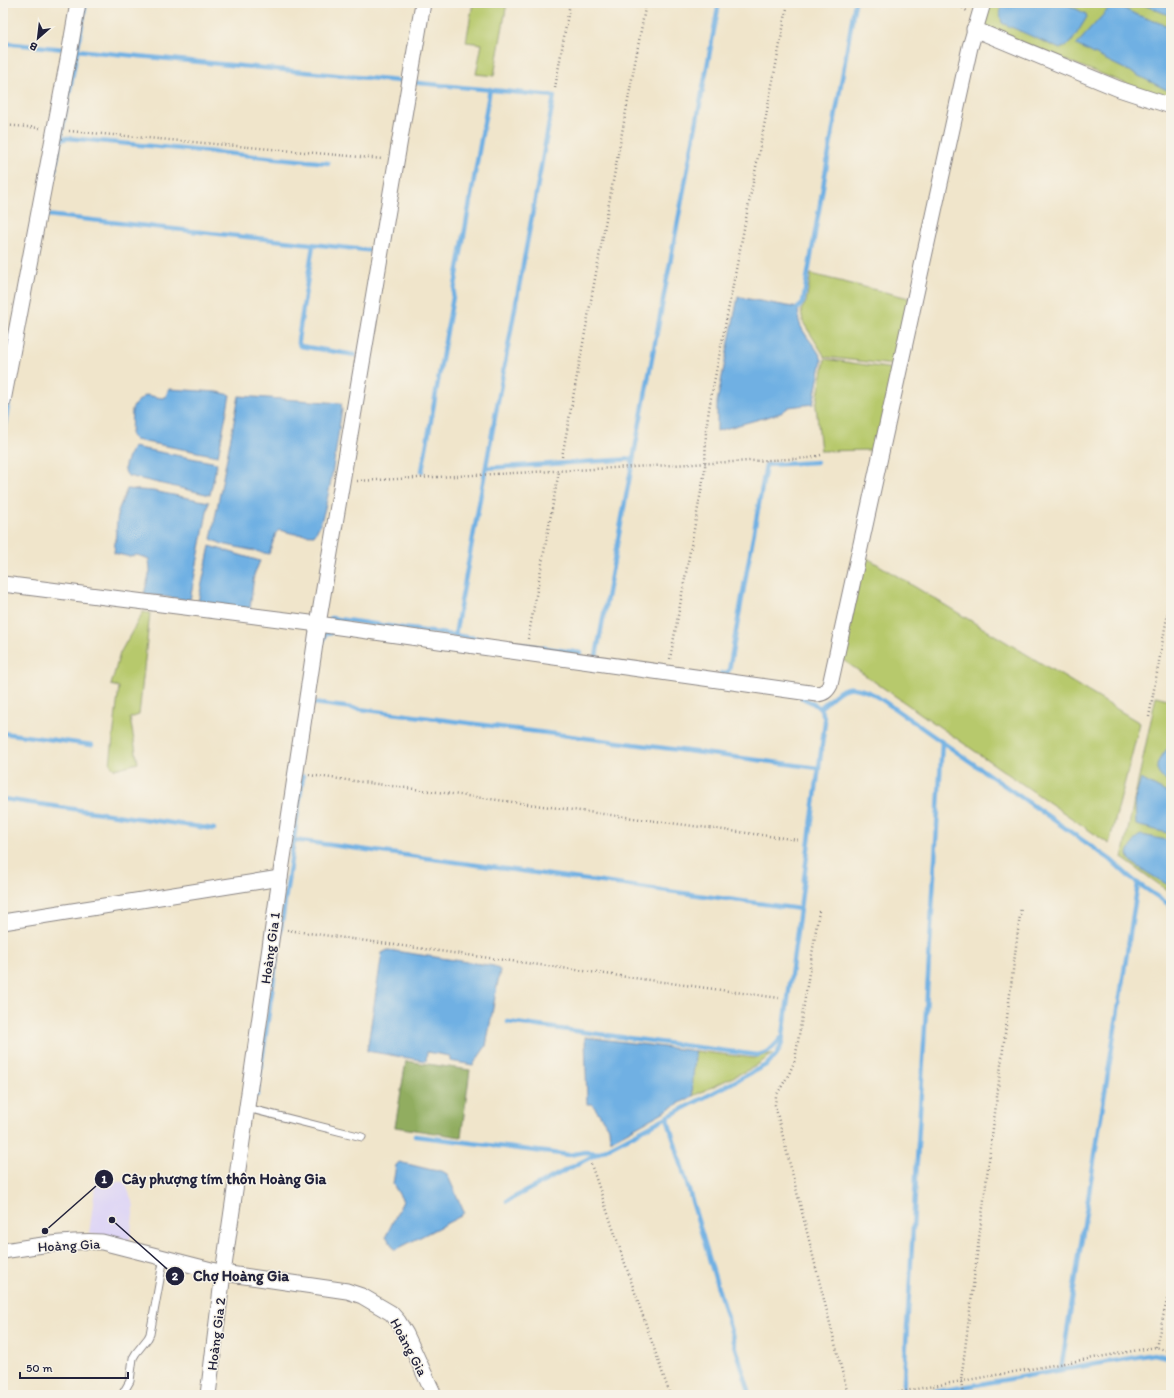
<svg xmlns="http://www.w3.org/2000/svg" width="1174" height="1398" viewBox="0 0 1174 1398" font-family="Itim,sans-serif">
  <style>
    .built { fill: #ded5f5 }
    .green { fill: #b7c96c; stroke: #6c7654 }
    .forest { fill: #91ad60; stroke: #5a684e }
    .water { fill: #6fb0e3; stroke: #48698f }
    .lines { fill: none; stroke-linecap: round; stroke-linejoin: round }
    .stream { stroke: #6fb0e3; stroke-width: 4.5 }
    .service-casing { stroke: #898483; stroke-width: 9 }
    .minor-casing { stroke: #898483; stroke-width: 17 }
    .path { stroke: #898483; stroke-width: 2.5; stroke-dasharray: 1 3; stroke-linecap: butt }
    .service { stroke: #fff; stroke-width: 7 }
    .minor { stroke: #fff; stroke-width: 15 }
    .labels { text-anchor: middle; stroke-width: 3; stroke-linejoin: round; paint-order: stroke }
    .street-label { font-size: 14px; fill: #22223b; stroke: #f7f3e8 }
    .leader { fill: none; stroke: #22223b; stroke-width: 1.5 }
    .callout-dot { fill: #22223b; stroke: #f7f3e8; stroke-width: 1.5 }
    .mark-label { font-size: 12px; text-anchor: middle; font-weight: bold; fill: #fff }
    .callout-label { font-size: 15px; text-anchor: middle; font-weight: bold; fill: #22223b; stroke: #f7f3e8; stroke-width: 3; stroke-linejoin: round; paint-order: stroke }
  </style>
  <rect width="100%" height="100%" fill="#f7f3e8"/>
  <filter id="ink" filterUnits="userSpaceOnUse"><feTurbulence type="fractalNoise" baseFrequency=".025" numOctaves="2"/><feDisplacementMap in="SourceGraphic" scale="8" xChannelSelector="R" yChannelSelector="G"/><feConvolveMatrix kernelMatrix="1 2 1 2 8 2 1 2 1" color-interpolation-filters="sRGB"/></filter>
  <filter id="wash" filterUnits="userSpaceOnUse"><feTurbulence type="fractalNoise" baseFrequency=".012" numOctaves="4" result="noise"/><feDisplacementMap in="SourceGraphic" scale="16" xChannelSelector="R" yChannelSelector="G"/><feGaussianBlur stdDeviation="0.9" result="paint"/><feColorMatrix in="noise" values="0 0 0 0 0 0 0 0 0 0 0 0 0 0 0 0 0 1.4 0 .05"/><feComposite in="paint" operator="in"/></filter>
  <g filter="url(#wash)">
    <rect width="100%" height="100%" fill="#f0e5cb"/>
    <polygon class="built" points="96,1181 125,1182 134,1206 130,1240 89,1234"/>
    <g class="green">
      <polygon points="473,3 507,3 494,76 476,74 482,44 466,42"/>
      <polygon points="987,3 1171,3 1171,101 985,29 982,23"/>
      <polygon points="811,274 909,298 893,365 825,357 803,322 801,310 806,302"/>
      <polygon points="825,359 894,369 877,448 873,450 821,451 816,406"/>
      <polygon points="864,556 1140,723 1109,844 843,660"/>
      <polygon points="143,612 150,613 139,715 130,718 138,763 115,769 110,764 119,687 111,685 120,653"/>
      <polygon points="1156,696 1171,700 1171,893 1122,858"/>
      <path d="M695,1051l58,7c7,-1 14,-5 20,-4l-19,13 -61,29c-2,-14 2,-30 2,-45z"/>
    </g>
    <polygon class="forest" points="406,1061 470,1070 461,1137 395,1127"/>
    <g class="water">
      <polygon points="1002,3 1065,3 1086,14 1087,17 1071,43 1060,49 1002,23 1000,14"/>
      <polygon points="1139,3 1171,3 1171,16"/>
      <polygon points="1117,5 1137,15 1171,27 1171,92 1076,45 1110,7"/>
      <path d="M738,297l60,11c1,4 0,9 1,13 4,15 18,25 23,39l-9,44 -24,3 -8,6 -64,18v-29z"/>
      <polygon points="169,389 218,392 230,395 218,456 135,440 131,436 132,409 136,403 146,395 162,398 166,396"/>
      <path d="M239,396l102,7 1,7c-5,26 -13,108 -28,125l-19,-1 -16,-4 -3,3 -7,21 -47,-10 -11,-5z"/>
      <path d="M133,447l84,16 -7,32 -82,-19c-8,-9 1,-19 5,-29z"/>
      <polygon points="127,489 153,491 209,502 190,600 144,594 150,571 149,559 137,555 130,557 114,553 118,511"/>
      <polygon points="210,546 260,561 254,575 250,609 198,602"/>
      <path d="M1171,745v39c-23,-13 -14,-24 0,-39z"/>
      <polygon points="1141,779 1171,795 1171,834 1136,825 1135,799"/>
      <path d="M1142,835l29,6v46c-9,-6 -38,-21 -42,-29 -2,-5 0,-8 3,-12 2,-5 4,-10 10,-11z"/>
      <polygon points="388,950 494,966 500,970 486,1046 473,1065 450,1061 450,1056 427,1052 426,1061 367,1051 382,953"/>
      <path d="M585,1037l110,14c0,15 -4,31 -2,45l-83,45 -1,-13 -17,-24h-5z"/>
      <polygon points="399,1162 432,1170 442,1171 447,1174 464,1212 461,1216 395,1250 386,1236 403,1201 393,1184 396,1165"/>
    </g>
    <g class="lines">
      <g class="stream">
        <polyline points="3,43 554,96 455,635"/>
        <polyline points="60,140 67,138 328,163"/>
        <polyline points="53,180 86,3"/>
        <polyline points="46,215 375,251"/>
        <polyline points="313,245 298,340 300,346 355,355"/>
        <polyline points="798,308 803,302 855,3"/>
        <polyline points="3,434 9,401"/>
        <polyline points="486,468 633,459"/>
        <polyline points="422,471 490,89"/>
        <polyline points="331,618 581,653"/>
        <polyline points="322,642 326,633 333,632"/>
        <polyline points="596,656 719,3"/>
        <polyline points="721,673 726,674 729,670 766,465 817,462"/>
        <polyline points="313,703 819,768"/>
        <path d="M820,708c23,-20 25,-27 55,-13l236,165 22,20 38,26"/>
        <polyline points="3,733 92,745"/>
        <polyline points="3,799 214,829"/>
        <polyline points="294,840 800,909"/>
        <path d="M508,1022l249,33c13,-2 18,-10 26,-19"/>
        <polyline points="257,1095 303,776"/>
        <polyline points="667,1117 750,1395"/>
        <polyline points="415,1136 569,1155 585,1152 598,1153"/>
        <path d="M507,1201l259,-136c8,-7 13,-12 16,-22l43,-321c-1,-14 -11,-19 -23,-24"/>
        <polyline points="1061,1370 1138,883"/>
        <polyline points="903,1395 942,742"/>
        <polyline points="917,1395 1154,1354 1171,1358"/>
      </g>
    </g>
  </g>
  <g filter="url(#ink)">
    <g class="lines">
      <g class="service-casing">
        <g id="service">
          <polyline points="247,1108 362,1137"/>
          <polyline points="122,1395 130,1381 133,1358 136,1353 148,1338 150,1334 164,1257"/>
        </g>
      </g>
      <g class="minor-casing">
        <g id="minor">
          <polyline points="974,29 1119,89 1171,106"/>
          <polyline points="3,401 70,49 78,3"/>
          <path d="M3,584l315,40 499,70c7,-1 10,-3 13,-9l140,-638 13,-44"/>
          <polyline points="3,922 280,878"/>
          <path d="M3,1251c33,-5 66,-11 99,-9l121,31 124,18 15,5 29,17 7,8 8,13 28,61"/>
          <polyline points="208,1395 223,1273 280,878 318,624 423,3"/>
        </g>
      </g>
      <g class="path">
        <polyline points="956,3 967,11"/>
        <polyline points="555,88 570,3"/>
        <polyline points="3,125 40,128"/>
        <polyline points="69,131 383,159"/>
        <polyline points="562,457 646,3"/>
        <polyline points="357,481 810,458 821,455"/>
        <polyline points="528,639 559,471"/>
        <polyline points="670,659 705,470 706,429 710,403 788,3"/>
        <polyline points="1149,717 1171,595"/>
        <polyline points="309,775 799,840"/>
        <polyline points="819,911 795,1060 789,1074 776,1096 775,1105 848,1395"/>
        <polyline points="287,930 779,998"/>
        <polyline points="591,1164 670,1395"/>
        <polyline points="1156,1347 1171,1283"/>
        <polyline points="882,1395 1156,1347 1171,1352"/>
        <polyline points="963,1395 961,1381 1021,907"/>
      </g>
      <use href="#service" class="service"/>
      <use href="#minor" class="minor"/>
    </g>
  </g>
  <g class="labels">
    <g class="street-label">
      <text transform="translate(270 948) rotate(-82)" y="5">Hoàng Gia 1</text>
      <text transform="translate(69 1245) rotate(-3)" y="5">Hoàng Gia</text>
      <text transform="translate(216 1334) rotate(-83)" y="5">Hoàng Gia 2</text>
      <text transform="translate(409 1347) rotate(62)" y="5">Hoàng Gia</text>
    </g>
  </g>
  <path class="leader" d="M45 1231L104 1179M112 1220L175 1276"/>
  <g class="callout-dot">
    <circle cx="45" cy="1231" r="4"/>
    <circle cx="112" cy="1220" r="4"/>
    <circle cx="104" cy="1179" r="10"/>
    <circle cx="175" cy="1276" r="10"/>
  </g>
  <g class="mark-label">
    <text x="104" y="1183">1</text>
    <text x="175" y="1280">2</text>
  </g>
  <g class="callout-label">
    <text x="224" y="1184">Cây phượng tím thôn Hoàng Gia</text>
    <text x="241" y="1281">Chợ Hoàng Gia</text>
  </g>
  <rect width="1174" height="1398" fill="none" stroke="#f7f3e8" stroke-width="16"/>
  <g transform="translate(38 38) rotate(208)" stroke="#f7f3e8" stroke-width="3" paint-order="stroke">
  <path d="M0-3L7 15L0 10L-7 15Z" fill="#22223b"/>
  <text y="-6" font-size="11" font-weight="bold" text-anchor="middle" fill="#22223b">B</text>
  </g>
  <path d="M20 1372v6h108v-6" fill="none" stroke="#22223b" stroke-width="2"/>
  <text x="26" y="1372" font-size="12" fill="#22223b" stroke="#f7f3e8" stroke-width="3" paint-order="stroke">50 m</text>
</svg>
